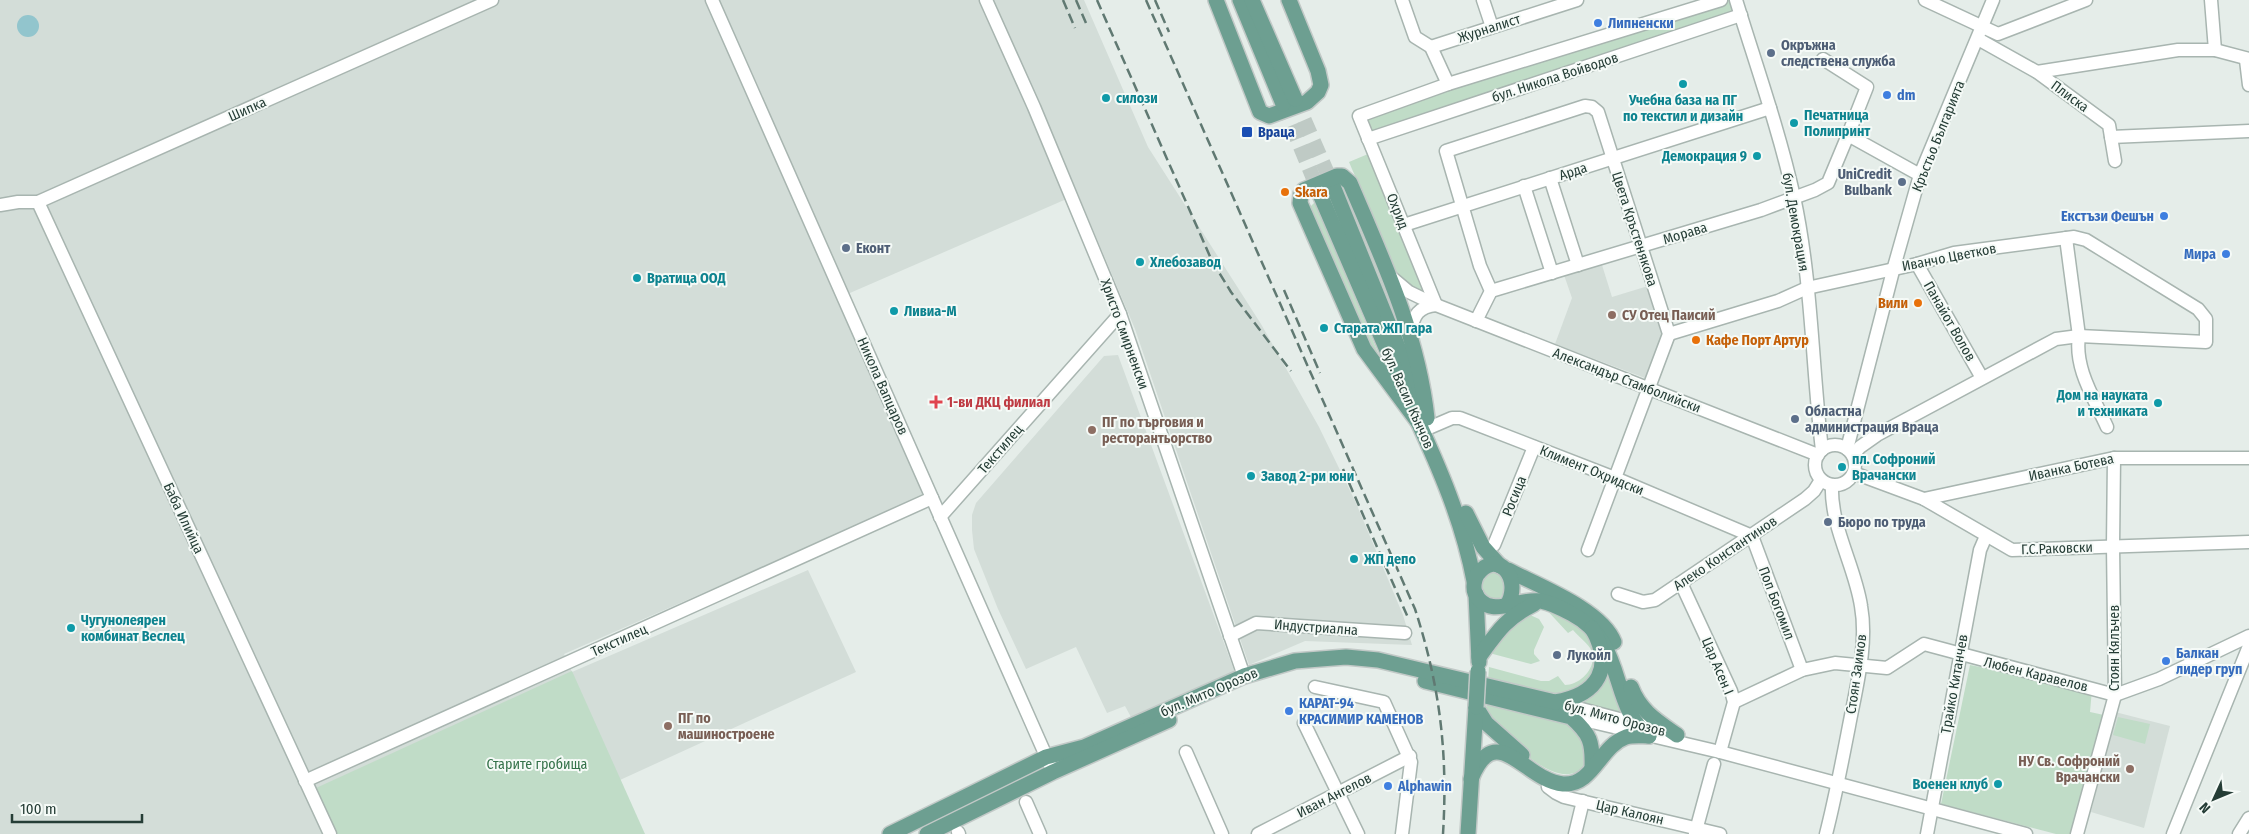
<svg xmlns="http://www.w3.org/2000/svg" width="2249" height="834" viewBox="0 0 2249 834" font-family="'Fira Sans Condensed',sans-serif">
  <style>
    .built { fill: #d3ddd8 }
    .green { fill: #c0dcc7 }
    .water { fill: #92c5cd }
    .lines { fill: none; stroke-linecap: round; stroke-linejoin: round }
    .major-tunnel { stroke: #bfcac5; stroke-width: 15; stroke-dasharray: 15 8; stroke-linecap: butt }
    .minor-casing { stroke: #a8b5b0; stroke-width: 15 }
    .major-casing { stroke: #c2c9c7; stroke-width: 18 }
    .minor { stroke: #fff; stroke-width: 12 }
    .major { stroke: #6d9f91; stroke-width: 15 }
    .rail { stroke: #607972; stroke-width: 2.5; stroke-dasharray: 10 5; stroke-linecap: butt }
    .major-bridge-casing { stroke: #c2c9c7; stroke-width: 18; stroke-linecap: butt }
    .major-bridge { stroke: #6d9f91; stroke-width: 15 }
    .shop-dot { fill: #3f7fe0; stroke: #f5faf7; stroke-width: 2 }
    .service-dot { fill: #5c6f8a; stroke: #f5faf7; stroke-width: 2 }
    .culture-dot { fill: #0f9aa8; stroke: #f5faf7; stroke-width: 2 }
    .transit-dot { fill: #1a4fb4; stroke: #f5faf7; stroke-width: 2 }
    .food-dot { fill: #e8710a; stroke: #f5faf7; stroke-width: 2 }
    .education-dot { fill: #8d6e63; stroke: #f5faf7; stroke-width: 2 }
    .health-dot { fill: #e0444e; stroke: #f5faf7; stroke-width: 2 }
    .labels { text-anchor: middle; stroke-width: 4; stroke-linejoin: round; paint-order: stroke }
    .shop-label { font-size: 14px; font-weight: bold; fill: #366cbe; stroke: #f5faf7; text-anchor: start }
    .street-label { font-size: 14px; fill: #253d36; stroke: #f5faf7 }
    .service-label { font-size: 14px; font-weight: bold; fill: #4e5e75; stroke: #f5faf7; text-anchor: start }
    .culture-label { font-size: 14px; font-weight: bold; fill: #0d838f; stroke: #f5faf7; text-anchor: start }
    .transit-label { font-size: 14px; font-weight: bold; fill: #164399; stroke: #f5faf7; text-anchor: start }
    .food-label { font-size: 14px; font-weight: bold; fill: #c56008; stroke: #f5faf7; text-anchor: start }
    .education-label { font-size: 14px; font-weight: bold; fill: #785e54; stroke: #f5faf7; text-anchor: start }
    .health-label { font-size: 14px; font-weight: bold; fill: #be3a42; stroke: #f5faf7; text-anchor: start }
    .park-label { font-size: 14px; fill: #337149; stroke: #f5faf7 }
  </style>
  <rect width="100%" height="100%" fill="#e5ede9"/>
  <g class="built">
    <polygon points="0,0 1084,0 1148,147 1261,324 1319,427 1356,503 1403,615 1412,645 1305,641 1249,665 1135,329 1078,194 843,296 929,494 564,654 572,672 808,570 856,672 620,780 644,834 0,834"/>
    <polygon points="1602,265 1612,297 1648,286 1663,332 1645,378 1555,344 1572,298 1564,275"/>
    <polygon points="1118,355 1235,673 1132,719 1125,706 1107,713 1076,647 1026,669 998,609 974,549 972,530 972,515 976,503 1104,356"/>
    <polygon points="2115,712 2170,726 2144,828 2091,812"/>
  </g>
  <g class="green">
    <polygon points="1722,0 1736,0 1741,15 1368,139 1359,117"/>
    <polygon points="1368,154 1428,295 1411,287 1396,271 1349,162"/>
    <polygon points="1339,184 1346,185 1385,276 1416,376"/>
    <polygon points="1315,202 1387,374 1371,348 1309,208"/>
    <path d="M1487,571h11l7,9 -1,12 -5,8c-17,2 -22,-18 -12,-29z"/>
    <path d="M1544,607l21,8 31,26 2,24 -12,20 -23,12 -75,-16 1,-14 52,14h8l9,-5 7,9c16,0 35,-20 25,-37 -4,-6 -12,-12 -17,-18l-5,3z"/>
    <polygon points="1528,614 1539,619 1544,627 1534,650 1534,654 1540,661 1531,664 1493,654 1491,651 1505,624"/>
    <polygon points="1607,663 1629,717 1575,703"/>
    <polygon points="1970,665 2092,689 2090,712 2104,715 2074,834 2056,834 1941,804"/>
    <polygon points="572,671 645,834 337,834 316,788"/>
    <path d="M1487,701l85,23 10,9 5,29c-25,39 -81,-26 -102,-45z"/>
    <polygon points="2118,717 2150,724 2145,744 2113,735"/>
  </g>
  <circle class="water" cx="28" cy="26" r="11"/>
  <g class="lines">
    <g class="major-tunnel">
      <polyline points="1295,99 1333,186"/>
      <polyline points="1283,104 1319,192"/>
    </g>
    <g class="minor-casing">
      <g id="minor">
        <polyline points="712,0 1050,765"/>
        <polyline points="986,0 1034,107 1120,314 1244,676"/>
        <polyline points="1402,0 1415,37 1431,47 1448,84"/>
        <polyline points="1483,0 1492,27"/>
        <path d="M1736,0c20,65 43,130 58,197 18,83 18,169 28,253"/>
        <polyline points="1925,0 1998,34 2086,0"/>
        <polyline points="2211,0 2215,50"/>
        <polyline points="1978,39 2037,72 2109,125 2115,161"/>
        <polyline points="1431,47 1577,0"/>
        <polyline points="1823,59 1867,87 1848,135 1920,175"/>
        <polyline points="2246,60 2249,85"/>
        <polyline points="2037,72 2178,50 2215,50 2249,59"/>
        <polyline points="2111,137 2249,131"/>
        <polyline points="1368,139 1741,15"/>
        <polyline points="1550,178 1578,265"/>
        <polyline points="1524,186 1552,273"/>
        <polyline points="38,202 330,834"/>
        <polyline points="0,205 18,202 38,202 492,0"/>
        <polyline points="1404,225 1770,108"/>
        <path d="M2066,238l13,98c-5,32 15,62 28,91"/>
        <polyline points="1917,264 1982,378"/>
        <polyline points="1390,276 1409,292 1436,305 1818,455"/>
        <polyline points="1491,291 1761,210 1815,190 1828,183 1848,135"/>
        <polyline points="1436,305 1359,116 1448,84 1721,0"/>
        <polyline points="1476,321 1491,291 1480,266 1446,151 1585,106 1592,107 1598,112 1669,334 1588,550"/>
        <path d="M1410,332c4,-17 8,-25 26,-27"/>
        <polyline points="1669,334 1778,301 1807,288 1917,264 1954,253 2074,237 2086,240 2198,309 2206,319 2206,342 2079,336 2056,339 1877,435 1860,447 1853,455"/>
        <polyline points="1431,427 1452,418 1460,418 1615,478 1752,536 1802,670"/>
        <circle cx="1835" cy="465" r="20"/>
        <polyline points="1847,449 1894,267 1920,175 1993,0"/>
        <polyline points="1854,473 1924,499 2012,550 2249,542"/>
        <polyline points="1924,499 2114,458 2249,458"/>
        <polyline points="940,517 1120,314"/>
        <polyline points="1494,545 1534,447"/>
        <polyline points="1681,583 1731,691 1734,702 1720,752"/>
        <polyline points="1618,594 1643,602 1655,600 1805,499 1814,491 1821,480"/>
        <polyline points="1230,636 1256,623 1405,633"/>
        <polyline points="1315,687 1384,702 1411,762 1402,834"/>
        <polyline points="1555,702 1642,725"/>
        <polyline points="1734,702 1802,670 1835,663 1887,668 1924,644 2115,695 2159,679 2249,636"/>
        <polyline points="1571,717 1720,752 2026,834"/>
        <polyline points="1304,723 1358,834"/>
        <polyline points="1186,752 1222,834"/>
        <polyline points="1550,780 1548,787 1556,793 1564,797 1720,834"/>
        <polyline points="305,781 932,498"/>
        <polyline points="1026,802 1040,834"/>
        <polyline points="958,832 959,834"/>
        <polyline points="1258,834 1410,756"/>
        <polyline points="1575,834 1583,801"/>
        <polyline points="1695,834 1714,764"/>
        <path d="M1826,834c9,-35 16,-72 23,-108 7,-38 19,-81 12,-120 -6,-40 -31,-80 -29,-121"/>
        <polyline points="1927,834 1980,550 1986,536"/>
        <polyline points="2077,834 2115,695 2113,546 2114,458"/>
        <polyline points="2173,834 2249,646"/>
        <polyline points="2239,834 2249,818"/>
      </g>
    </g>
    <g class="major-casing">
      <g id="major">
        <polyline points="1216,0 1260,112 1269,116 1307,102 1318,92 1321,85 1318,71 1289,0"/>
        <polyline points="1240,0 1283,104"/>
        <polyline points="1252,0 1295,99"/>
        <polyline points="1333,186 1419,399"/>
        <polyline points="1319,192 1405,392"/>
        <path d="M1414,413c25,54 49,109 60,168"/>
        <path d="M1418,422l-54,-73 -64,-146 1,-9 3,-4 33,-14h5l8,7c33,77 68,152 77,235"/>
        <polyline points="1466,513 1483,547 1500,566"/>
        <path d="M1508,570c31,16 94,40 106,72"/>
        <polyline points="1476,594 1479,662"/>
        <path d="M1507,605c16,-26 -10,-58 -30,-30 -3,5 -4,13 -2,18 14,28 43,4 66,8 11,2 22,8 31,13 55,29 37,92 77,122"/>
        <path d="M1479,657c19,-26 26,-38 55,-53"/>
        <path d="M1425,681l146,36c19,17 22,25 21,51"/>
        <path d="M1631,687c9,24 26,34 46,48"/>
        <polyline points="1476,707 1486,723 1522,755"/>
        <path d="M1471,779c25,-62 54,2 92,5 30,2 37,-38 63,-47 7,-2 15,-1 23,-1"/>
        <path d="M890,834l156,-77 38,-10 160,-71 51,-15 51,-4 32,3 177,42c44,-7 59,-35 37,-74"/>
        <polyline points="927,834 1053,772 1169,720"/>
        <polyline points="1468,834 1476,707"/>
      </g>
    </g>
    <use href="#minor" class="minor"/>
    <use href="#major" class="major"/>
    <g class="rail">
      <polyline points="1063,0 1075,28"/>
      <polyline points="1076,0 1086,23"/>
      <polyline points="1097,0 1212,261 1231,292 1291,371"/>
      <path d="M1146,0l269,609c25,77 33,144 28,225"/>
      <polyline points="1155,0 1169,32"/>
      <polyline points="1284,290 1320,373"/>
      <polyline points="1343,469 1409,620"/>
    </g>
    <g class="major-bridge-casing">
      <polyline id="major-bridge" points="1476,707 1478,671"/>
    </g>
    <use href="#major-bridge" class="major-bridge"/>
  </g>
  <g class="shop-dot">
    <circle cx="1598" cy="23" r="5"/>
    <circle cx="1887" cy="95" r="5"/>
    <circle cx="2164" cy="216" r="5"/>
    <circle cx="2226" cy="254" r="5"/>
    <circle cx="2166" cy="661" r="5"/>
    <circle cx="1289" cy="711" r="5"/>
    <circle cx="1388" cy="786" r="5"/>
  </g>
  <g class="service-dot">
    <circle cx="1771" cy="53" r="5"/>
    <circle cx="1902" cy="182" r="5"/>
    <circle cx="846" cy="248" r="5"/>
    <circle cx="1795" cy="419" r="5"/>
    <circle cx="1828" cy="522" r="5"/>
    <circle cx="1557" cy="655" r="5"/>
  </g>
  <g class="culture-dot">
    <circle cx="1683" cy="84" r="5"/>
    <circle cx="1106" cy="98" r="5"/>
    <circle cx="1794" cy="123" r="5"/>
    <circle cx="1757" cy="156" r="5"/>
    <circle cx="1140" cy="262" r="5"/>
    <circle cx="637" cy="278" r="5"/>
    <circle cx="894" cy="311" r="5"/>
    <circle cx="1324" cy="328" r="5"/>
    <circle cx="2158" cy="403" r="5"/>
    <circle cx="1842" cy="467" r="5"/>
    <circle cx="1251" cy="476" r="5"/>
    <circle cx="1354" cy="559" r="5"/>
    <circle cx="71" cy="628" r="5"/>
    <circle cx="1998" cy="784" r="5"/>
  </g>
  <rect class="transit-dot" x="1241" y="126" width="12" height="12" rx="2.5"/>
  <g class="food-dot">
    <circle cx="1285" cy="192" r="5"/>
    <circle cx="1918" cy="303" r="5"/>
    <circle cx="1696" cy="340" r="5"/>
  </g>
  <g class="education-dot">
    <circle cx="1612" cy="315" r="5"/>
    <circle cx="1092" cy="430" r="5"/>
    <circle cx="668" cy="726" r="5"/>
    <circle cx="2130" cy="769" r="5"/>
  </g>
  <path class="health-dot" d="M933.5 394.5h5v5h5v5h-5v5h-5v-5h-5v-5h5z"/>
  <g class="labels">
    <g class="shop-label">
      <text x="1608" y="28">Липненски</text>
      <text x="1897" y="100">dm</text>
      <text x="2154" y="221" text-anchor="end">Екстъзи Фешън</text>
      <text x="2216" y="259" text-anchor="end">Мира</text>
      <text x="2176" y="658">Балкан<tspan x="2176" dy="16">лидер груп</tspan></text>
      <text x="1299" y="708">КАРАТ-94<tspan x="1299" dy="16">КРАСИМИР КАМЕНОВ</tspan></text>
      <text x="1398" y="791">Alphawin</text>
    </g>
    <g class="street-label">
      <text transform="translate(1489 28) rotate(-18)" y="5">Журналист</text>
      <text transform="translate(1555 77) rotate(-18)" y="5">бул. Никола Войводов</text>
      <text transform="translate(2070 96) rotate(36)" y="5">Плиска</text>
      <text transform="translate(247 109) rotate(-24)" y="5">Шипка</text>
      <text transform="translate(1938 136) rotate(-68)" y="5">Кръстьо Българията</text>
      <text transform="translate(1573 171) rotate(-18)" y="5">Арда</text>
      <text transform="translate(1398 211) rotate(68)" y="5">Охрид</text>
      <text transform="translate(1796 222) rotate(80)" y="5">бул. Демокрация</text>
      <text transform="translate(1635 229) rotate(72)" y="5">Цвета Кръстенякова</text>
      <text transform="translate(1685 233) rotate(-17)" y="5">Морава</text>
      <text transform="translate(1949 257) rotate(-11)" y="5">Иванчо Цветков</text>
      <text transform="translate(1950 321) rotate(60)" y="5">Панайот Волов</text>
      <text transform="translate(1125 334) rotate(70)" y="5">Христо Смирненски</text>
      <text transform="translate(1627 380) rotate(21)" y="5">Александър Стамболийски</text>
      <text transform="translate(883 386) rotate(66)" y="5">Никола Вапцаров</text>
      <text transform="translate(1408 398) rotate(66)" y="5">бул. Васил Кънчов</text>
      <text transform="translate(1000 449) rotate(-49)" y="5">Текстилец</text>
      <text transform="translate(2071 467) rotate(-12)" y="5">Иванка Ботева</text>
      <text transform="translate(1592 470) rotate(22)" y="5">Климент Охридски</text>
      <text transform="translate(1514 496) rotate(-68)" y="5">Росица</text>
      <text transform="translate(184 518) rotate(65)" y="5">Баба Илийца</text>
      <text transform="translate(2057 548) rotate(-2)" y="5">Г.С.Раковски</text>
      <text transform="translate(1725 553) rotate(-34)" y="5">Алеко Константинов</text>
      <text transform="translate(1777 603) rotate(69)" y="5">Поп Богомил</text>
      <text transform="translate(1316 627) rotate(4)" y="5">Индустриална</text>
      <text transform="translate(619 640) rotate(-24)" y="5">Текстилец</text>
      <text transform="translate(2114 648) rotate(-90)" y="5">Стоян Кялъчев</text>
      <text transform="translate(1718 666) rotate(67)" y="5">Цар Асен I</text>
      <text transform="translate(1856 674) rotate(-82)" y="5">Стоян Заимов</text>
      <text transform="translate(2036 674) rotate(14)" y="5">Любен Каравелов</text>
      <text transform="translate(1954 684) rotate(-80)" y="5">Трайко Китанчев</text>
      <text transform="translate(1209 692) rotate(-23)" y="5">бул. Мито Орозов</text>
      <text transform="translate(1615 718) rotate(15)" y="5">бул. Мито Орозов</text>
      <text transform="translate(1334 795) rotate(-27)" y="5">Иван Ангелов</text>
      <text transform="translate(1630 812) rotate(13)" y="5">Цар Калоян</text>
    </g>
    <g class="service-label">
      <text x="1781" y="50">Окръжна<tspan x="1781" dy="16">следствена служба</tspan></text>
      <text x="1892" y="179" text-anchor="end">UniCredit<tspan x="1892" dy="16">Bulbank</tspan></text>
      <text x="856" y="253">Еконт</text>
      <text x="1805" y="416">Областна<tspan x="1805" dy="16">администрация Враца</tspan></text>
      <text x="1838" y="527">Бюро по труда</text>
      <text x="1567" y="660">Лукойл</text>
    </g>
    <g class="culture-label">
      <text x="1116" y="103">силози</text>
      <text x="1683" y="105" text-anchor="middle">Учебна база на ПГ<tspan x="1683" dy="16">по текстил и дизайн</tspan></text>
      <text x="1804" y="120">Печатница<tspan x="1804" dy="16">Полипринт</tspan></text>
      <text x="1747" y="161" text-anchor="end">Демокрация 9</text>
      <text x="1150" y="267">Хлебозавод</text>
      <text x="647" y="283">Вратица ООД</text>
      <text x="904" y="316">Ливиа-М</text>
      <text x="1334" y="333">Старата ЖП гара</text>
      <text x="2148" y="400" text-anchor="end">Дом на науката<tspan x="2148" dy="16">и техниката</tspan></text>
      <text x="1852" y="464">пл. Софроний<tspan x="1852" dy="16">Врачански</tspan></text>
      <text x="1261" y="481">Завод 2-ри юни</text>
      <text x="1364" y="564">ЖП депо</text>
      <text x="81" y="625">Чугунолеярен<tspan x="81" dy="16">комбинат Веслец</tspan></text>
      <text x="1988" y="789" text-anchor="end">Военен клуб</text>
    </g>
    <g class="transit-label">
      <text x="1258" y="137">Враца</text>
    </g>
    <g class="food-label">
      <text x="1295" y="197">Skara</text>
      <text x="1908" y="308" text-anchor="end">Вили</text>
      <text x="1706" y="345">Кафе Порт Артур</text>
    </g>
    <g class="education-label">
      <text x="1622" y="320">СУ Отец Паисий</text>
      <text x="1102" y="427">ПГ по търговия и<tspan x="1102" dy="16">ресторантьорство</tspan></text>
      <text x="678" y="723">ПГ по<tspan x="678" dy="16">машиностроене</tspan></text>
      <text x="2120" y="766" text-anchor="end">НУ Св. Софроний<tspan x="2120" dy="16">Врачански</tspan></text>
    </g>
    <g class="health-label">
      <text x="947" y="407">1-ви ДКЦ филиал</text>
    </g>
    <g class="park-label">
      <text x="537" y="769">Старите гробища</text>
    </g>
  </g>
  <g transform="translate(2214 799) rotate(226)" stroke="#f5faf7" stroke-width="4" paint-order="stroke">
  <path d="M0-4L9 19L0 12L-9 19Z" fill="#253d36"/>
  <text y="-8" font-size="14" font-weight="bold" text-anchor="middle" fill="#253d36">N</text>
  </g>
  <path d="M12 814v8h130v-8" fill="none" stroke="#253d36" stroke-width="2.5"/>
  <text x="20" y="814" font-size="15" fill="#253d36" stroke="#f5faf7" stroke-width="4" paint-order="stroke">100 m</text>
</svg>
